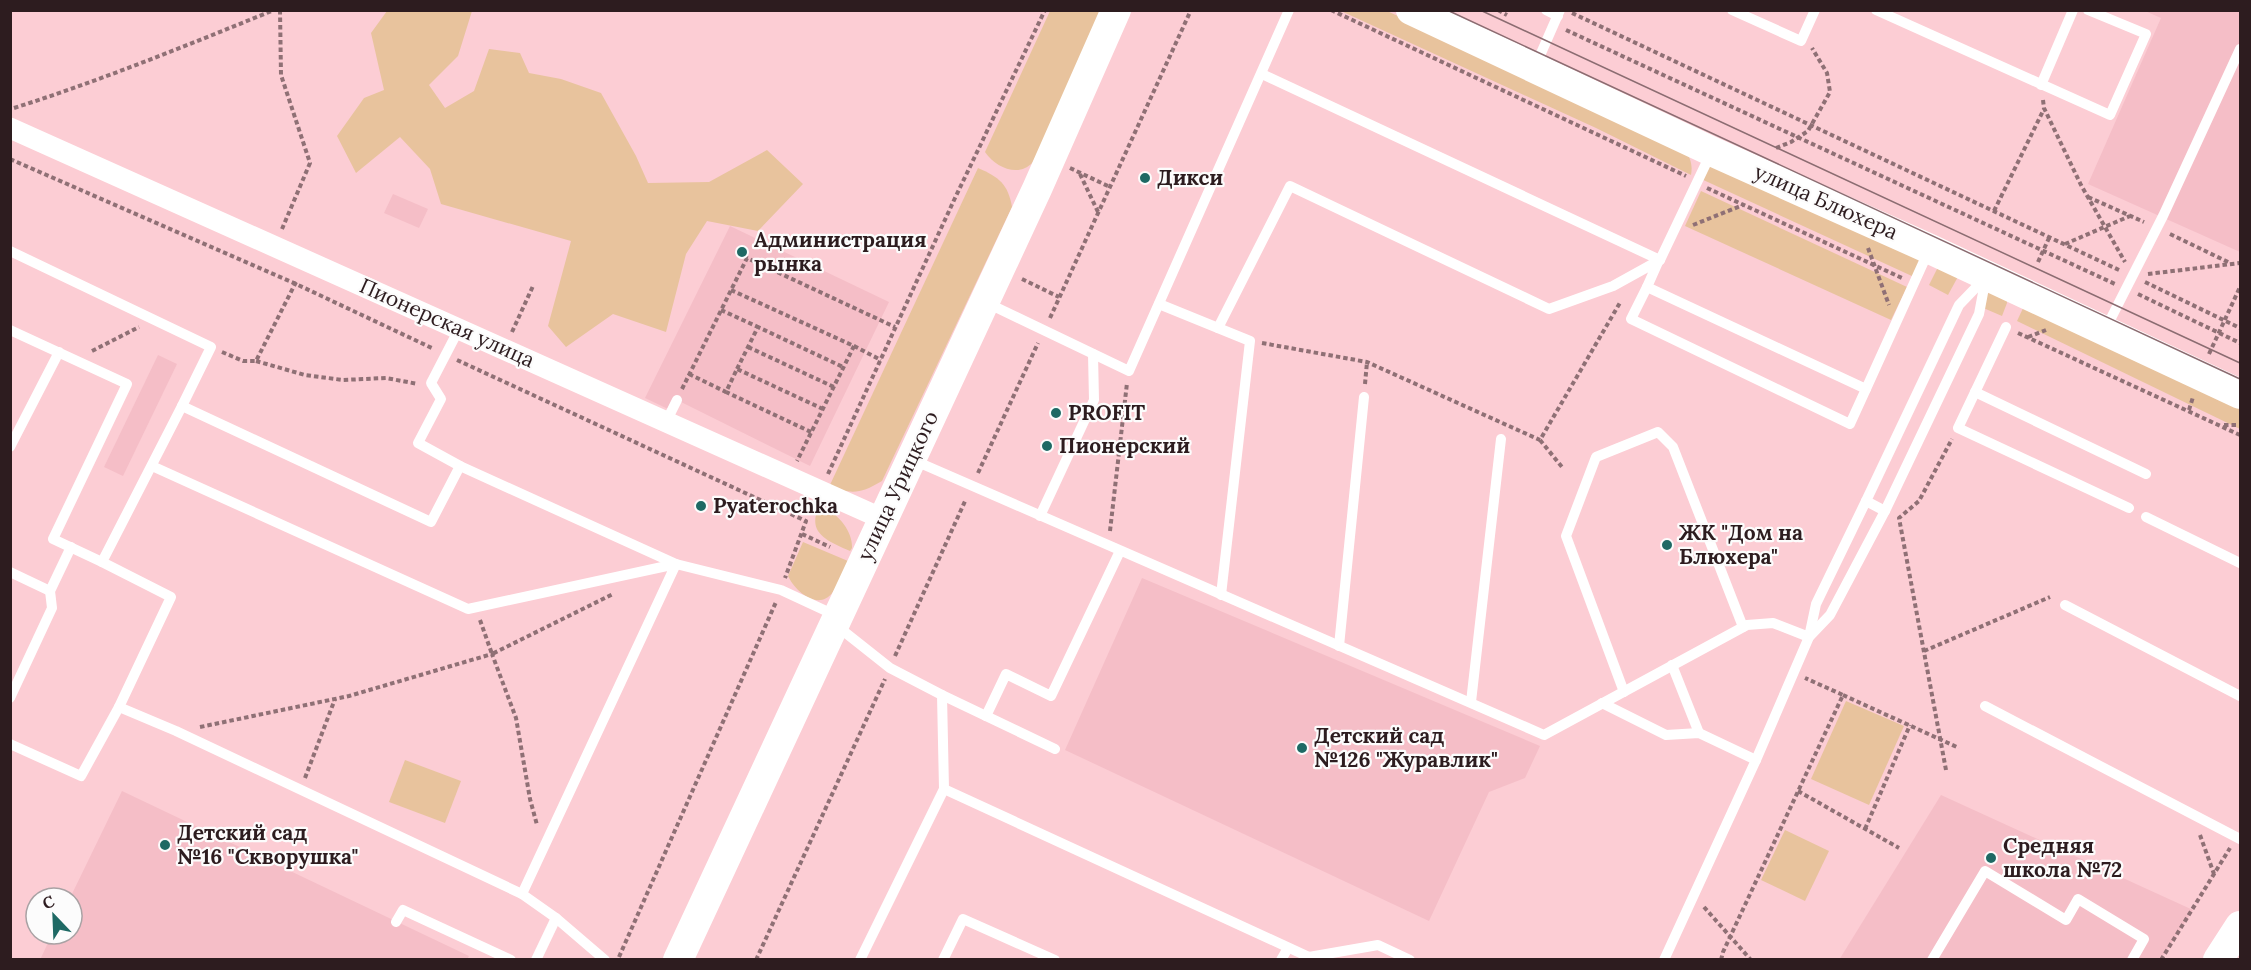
<svg xmlns="http://www.w3.org/2000/svg" width="2251" height="970" viewBox="0 0 2251 970" font-family="Lora,serif">
  <style>
    .built { fill: #f5bec7 }
    .green { fill: #e8c39d }
    .lines { fill: none; stroke-linecap: round; stroke-linejoin: round }
    .path { stroke: #8f7075; stroke-width: 4; stroke-dasharray: 4.5 3; stroke-linecap: butt }
    .lane { stroke: #fff; stroke-width: 10 }
    .street { stroke: #fff; stroke-width: 21 }
    .secondary { stroke: #fff; stroke-width: 30 }
    .tram { stroke: #8b6c71; stroke-width: 1.5 }
    .poi-dot { fill: #1e6964; stroke: #fcfcfc; stroke-width: 2 }
    .labels { text-anchor: middle; stroke-width: 4.5; stroke-linejoin: round; paint-order: stroke }
    .poi-label { font-size: 21px; font-weight: bold; fill: #2d1c1f; stroke: #fcfcfc; text-anchor: start }
    .street-label { font-size: 21px; fill: #2d1c1f; stroke: #fcfcfc }
  </style>
  <rect width="100%" height="100%" fill="#fccdd4"/>
  <g class="built">
    <polygon points="2145,11 2240,11 2240,252 2088,184 2161,18"/>
    <polygon points="393,194 428,209 419,228 384,213"/>
    <polygon points="730,226 889,302 810,466 677,400 668,409 645,398"/>
    <polygon points="158,355 177,364 123,476 104,467"/>
    <polygon points="1142,578 1540,746 1525,778 1489,792 1429,921 1065,750"/>
    <polygon points="122,791 469,956 467,960 40,960 52,934 72,934 72,898 70,898"/>
    <polygon points="1941,795 2193,910 2161,959 1839,960"/>
  </g>
  <g class="green">
    <polygon points="387,11 472,11 458,56 429,85 445,108 474,91 489,49 520,53 529,73 561,79 601,93 636,156 648,183 709,182 767,150 803,184 758,231 707,221 686,254 666,332 613,314 566,347 548,326 571,241 441,204 430,169 400,137 356,173 337,136 364,98 384,90 371,33"/>
    <path d="M1050,11h53l-70,151c-14,16 -37,6 -48,-10z"/>
    <path d="M1341,11h46l298,138c5,9 8,15 6,26l-95,-47z"/>
    <polygon points="1709,156 1924,256 1914,277 1699,178"/>
    <path d="M978,168c21,9 30,16 34,39l-130,274c-22,13 -29,13 -53,6z"/>
    <polygon points="1701,191 1907,287 1891,320 1685,226"/>
    <polygon points="1940,263 1960,273 1948,295 1929,285"/>
    <polygon points="1991,291 2007,298 2007,303 2002,316 1981,307 1986,295"/>
    <polygon points="2025,304 2240,404 2240,429 2017,321"/>
    <path d="M820,505c16,7 33,25 32,43l-2,3c-22,-10 -45,-18 -30,-46z"/>
    <path d="M803,542l45,19c-5,10 -9,22 -15,31 -15,20 -38,-1 -45,-16z"/>
    <polygon points="1846,701 1904,726 1869,805 1811,779"/>
    <polygon points="405,760 461,781 445,823 389,802"/>
    <polygon points="1785,830 1829,851 1805,901 1761,880"/>
  </g>
  <g class="lines">
    <g class="path">
      <polyline points="280,10 281,75 310,163 282,229"/>
      <polyline points="1331,10 1686,176"/>
      <polyline points="1498,10 1507,15"/>
      <polyline points="1572,13 2119,270"/>
      <polyline points="1566,30 2115,284"/>
      <polyline points="2043,100 2044,108 2081,185 2125,262"/>
      <path d="M14,108c88,-28 174,-63 260,-98"/>
      <polyline points="1776,148 1791,142 1808,131 1830,92 1827,73 1812,48"/>
      <polyline points="10,159 296,284 434,349"/>
      <polyline points="1070,168 1110,187"/>
      <polyline points="1080,174 1098,212"/>
      <polyline points="1707,188 1902,278"/>
      <polyline points="2088,197 2144,222"/>
      <polyline points="1994,211 2044,109"/>
      <polyline points="1693,225 1743,205"/>
      <polyline points="2170,234 2230,263"/>
      <polyline points="2065,244 2130,216"/>
      <polyline points="1868,248 1889,305"/>
      <polyline points="2038,262 2049,238"/>
      <polyline points="2148,274 2240,263"/>
      <polyline points="1022,279 1059,297"/>
      <polyline points="2145,282 2240,328"/>
      <polyline points="731,290 854,346 797,461"/>
      <polyline points="2138,294 2240,343"/>
      <polyline points="721,310 758,327"/>
      <polyline points="1050,318 1191,10"/>
      <polyline points="512,332 533,286"/>
      <polyline points="2018,333 2240,435"/>
      <polyline points="2028,337 2046,330"/>
      <polyline points="1262,343 1367,362 1540,440 1621,301"/>
      <polyline points="854,346 881,360"/>
      <polyline points="748,347 834,387"/>
      <polyline points="92,351 139,327"/>
      <polyline points="222,352 243,361 256,361 296,282"/>
      <polyline points="2209,354 2240,287"/>
      <polyline points="457,360 806,521 785,578"/>
      <polyline points="256,361 305,375 343,380 386,378 418,384"/>
      <polyline points="737,369 758,327 843,367"/>
      <polyline points="689,374 726,392"/>
      <polyline points="1365,384 1367,362"/>
      <polyline points="682,389 747,258 895,327"/>
      <polyline points="2189,410 2193,397"/>
      <polyline points="2224,425 2240,425"/>
      <polyline points="811,432 726,392 737,369 823,409"/>
      <polyline points="1540,440 1562,467"/>
      <polyline points="978,473 1038,343"/>
      <polyline points="828,474 955,198 1045,10"/>
      <polyline points="1110,531 1127,383"/>
      <polyline points="802,534 830,547"/>
      <polyline points="480,620 492,654 613,594"/>
      <polyline points="1924,651 2050,597"/>
      <polyline points="895,656 966,499"/>
      <polyline points="1843,695 1959,748"/>
      <polyline points="200,727 349,696 492,654 516,718 530,799 537,825"/>
      <polyline points="1946,770 1899,518 1919,501 1952,439"/>
      <polyline points="305,778 335,699"/>
      <polyline points="1798,791 1899,848"/>
      <polyline points="1865,829 1910,725"/>
      <polyline points="2200,835 2214,874"/>
      <polyline points="1704,907 1751,960"/>
      <polyline points="619,957 776,602"/>
      <polyline points="756,960 885,679"/>
      <polyline points="1721,960 1723,952 1843,695 1805,678"/>
      <polyline points="2161,960 2230,848"/>
    </g>
    <g class="lane">
      <polyline points="1546,10 1558,16"/>
      <polyline points="1732,10 1801,41 1815,10"/>
      <polyline points="1876,10 2110,115 2146,34 2088,10"/>
      <polyline points="1535,67 1560,10"/>
      <polyline points="1262,74 1660,260 1711,153"/>
      <polyline points="2041,85 2073,10"/>
      <polyline points="10,251 211,347 182,406 431,522 460,466 676,564 781,590 837,616"/>
      <polyline points="1659,260 1647,287 1866,389 1929,250"/>
      <polyline points="1647,287 1631,319 1850,424 1866,389"/>
      <polyline points="987,303 1129,371 1289,10"/>
      <polyline points="1159,304 1250,341 1221,595"/>
      <polyline points="2006,327 1958,428 2129,508"/>
      <polyline points="1218,328 1290,186 1549,309 1613,286 1660,260"/>
      <polyline points="459,329 431,383 441,399 418,443 460,466"/>
      <polyline points="10,330 127,384 53,539 102,562"/>
      <polyline points="2105,330 2163,216 2240,49"/>
      <polyline points="1975,392 2146,474"/>
      <polyline points="182,406 102,562 171,597 119,707 176,731 522,894 556,918 605,960"/>
      <polyline points="666,422 677,400"/>
      <polyline points="10,447 59,352"/>
      <polyline points="913,460 1544,735 1747,625 1773,623 1809,637 1816,604 1866,501"/>
      <polyline points="152,466 468,609 676,564 522,894"/>
      <polyline points="1885,511 1866,501 1959,305 1986,277"/>
      <polyline points="1040,516 1094,400 1093,354"/>
      <polyline points="2146,517 2240,563"/>
      <polyline points="10,572 50,591"/>
      <polyline points="2065,605 2240,696"/>
      <polyline points="837,626 890,668 942,695 944,789 1309,957 1378,945 1410,960"/>
      <polyline points="1339,646 1364,397"/>
      <polyline points="1672,665 1699,733"/>
      <polyline points="1624,692 1566,536 1596,457 1658,432 1673,447 1743,627"/>
      <polyline points="942,695 986,716"/>
      <polyline points="10,698 52,608 50,591 71,547"/>
      <polyline points="1471,702 1501,439"/>
      <polyline points="1602,703 1666,735 1699,733 1756,760"/>
      <polyline points="1985,706 2240,839"/>
      <polyline points="10,744 81,776 119,707"/>
      <polyline points="1055,749 986,716 1006,674 1051,696 1120,551"/>
      <polyline points="396,922 403,910 511,960"/>
      <polyline points="536,960 556,918"/>
      <polyline points="860,960 944,789"/>
      <polyline points="943,960 963,919 1055,960"/>
      <polyline points="1281,960 1288,948"/>
      <polyline points="1664,960 1756,760 1809,637 1830,615 1885,511 1979,314 1986,277"/>
      <polyline points="1932,960 1985,871 2066,920 2078,899 2144,939 2132,960"/>
    </g>
    <polyline class="street" points="10,128 883,519"/>
    <g class="secondary">
      <polyline points="1411,10 1711,151 1930,249 2240,394"/>
      <polyline points="678,960 1037,189 1116,10"/>
      <polyline points="2218,960 2240,926"/>
    </g>
    <g class="tram">
      <polyline points="1447,10 2240,379"/>
      <polyline points="1480,10 2240,363"/>
    </g>
  </g>
  <g class="poi-dot">
    <circle cx="1145" cy="178" r="6"/>
    <circle cx="742" cy="252" r="6"/>
    <circle cx="1056" cy="413" r="6"/>
    <circle cx="1047" cy="446" r="6"/>
    <circle cx="701" cy="506" r="6"/>
    <circle cx="1667" cy="545" r="6"/>
    <circle cx="1302" cy="748" r="6"/>
    <circle cx="165" cy="845" r="6"/>
    <circle cx="1991" cy="858" r="6"/>
  </g>
  <g class="labels">
    <g class="poi-label">
      <text x="1157" y="185">Дикси</text>
      <text x="754" y="247">Администрация<tspan x="754" dy="24">рынка</tspan></text>
      <text x="1068" y="420">PROFIT</text>
      <text x="1059" y="453">Пионерский</text>
      <text x="713" y="513">Pyaterochka</text>
      <text x="1679" y="540">ЖК "Дом на<tspan x="1679" dy="24">Блюхера"</tspan></text>
      <text x="1314" y="743">Детский сад<tspan x="1314" dy="24">№126 "Журавлик"</tspan></text>
      <text x="177" y="840">Детский сад<tspan x="177" dy="24">№16 "Скворушка"</tspan></text>
      <text x="2003" y="853">Средняя<tspan x="2003" dy="24">школа №72</tspan></text>
    </g>
    <g class="street-label">
      <text transform="translate(1826 202) rotate(24)" y="7">улица Блюхера</text>
      <text transform="translate(447 323) rotate(24)" y="7">Пионерская улица</text>
      <text transform="translate(898 486) rotate(-65)" y="7">улица Урицкого</text>
    </g>
  </g>
  <rect width="2251" height="970" fill="none" stroke="#2d1c1f" stroke-width="24"/>
  <g transform="translate(54 916) rotate(337)"><circle r="28" fill="#fcfcfc" stroke="#a9a2a4" stroke-width="1.5"/>
  <path d="M0-4.5L10 22L0 15L-10 22Z" fill="#1e6964"/>
  <text y="-9" font-size="16" font-weight="bold" text-anchor="middle" fill="#2d1c1f">С</text>
  </g>
</svg>
